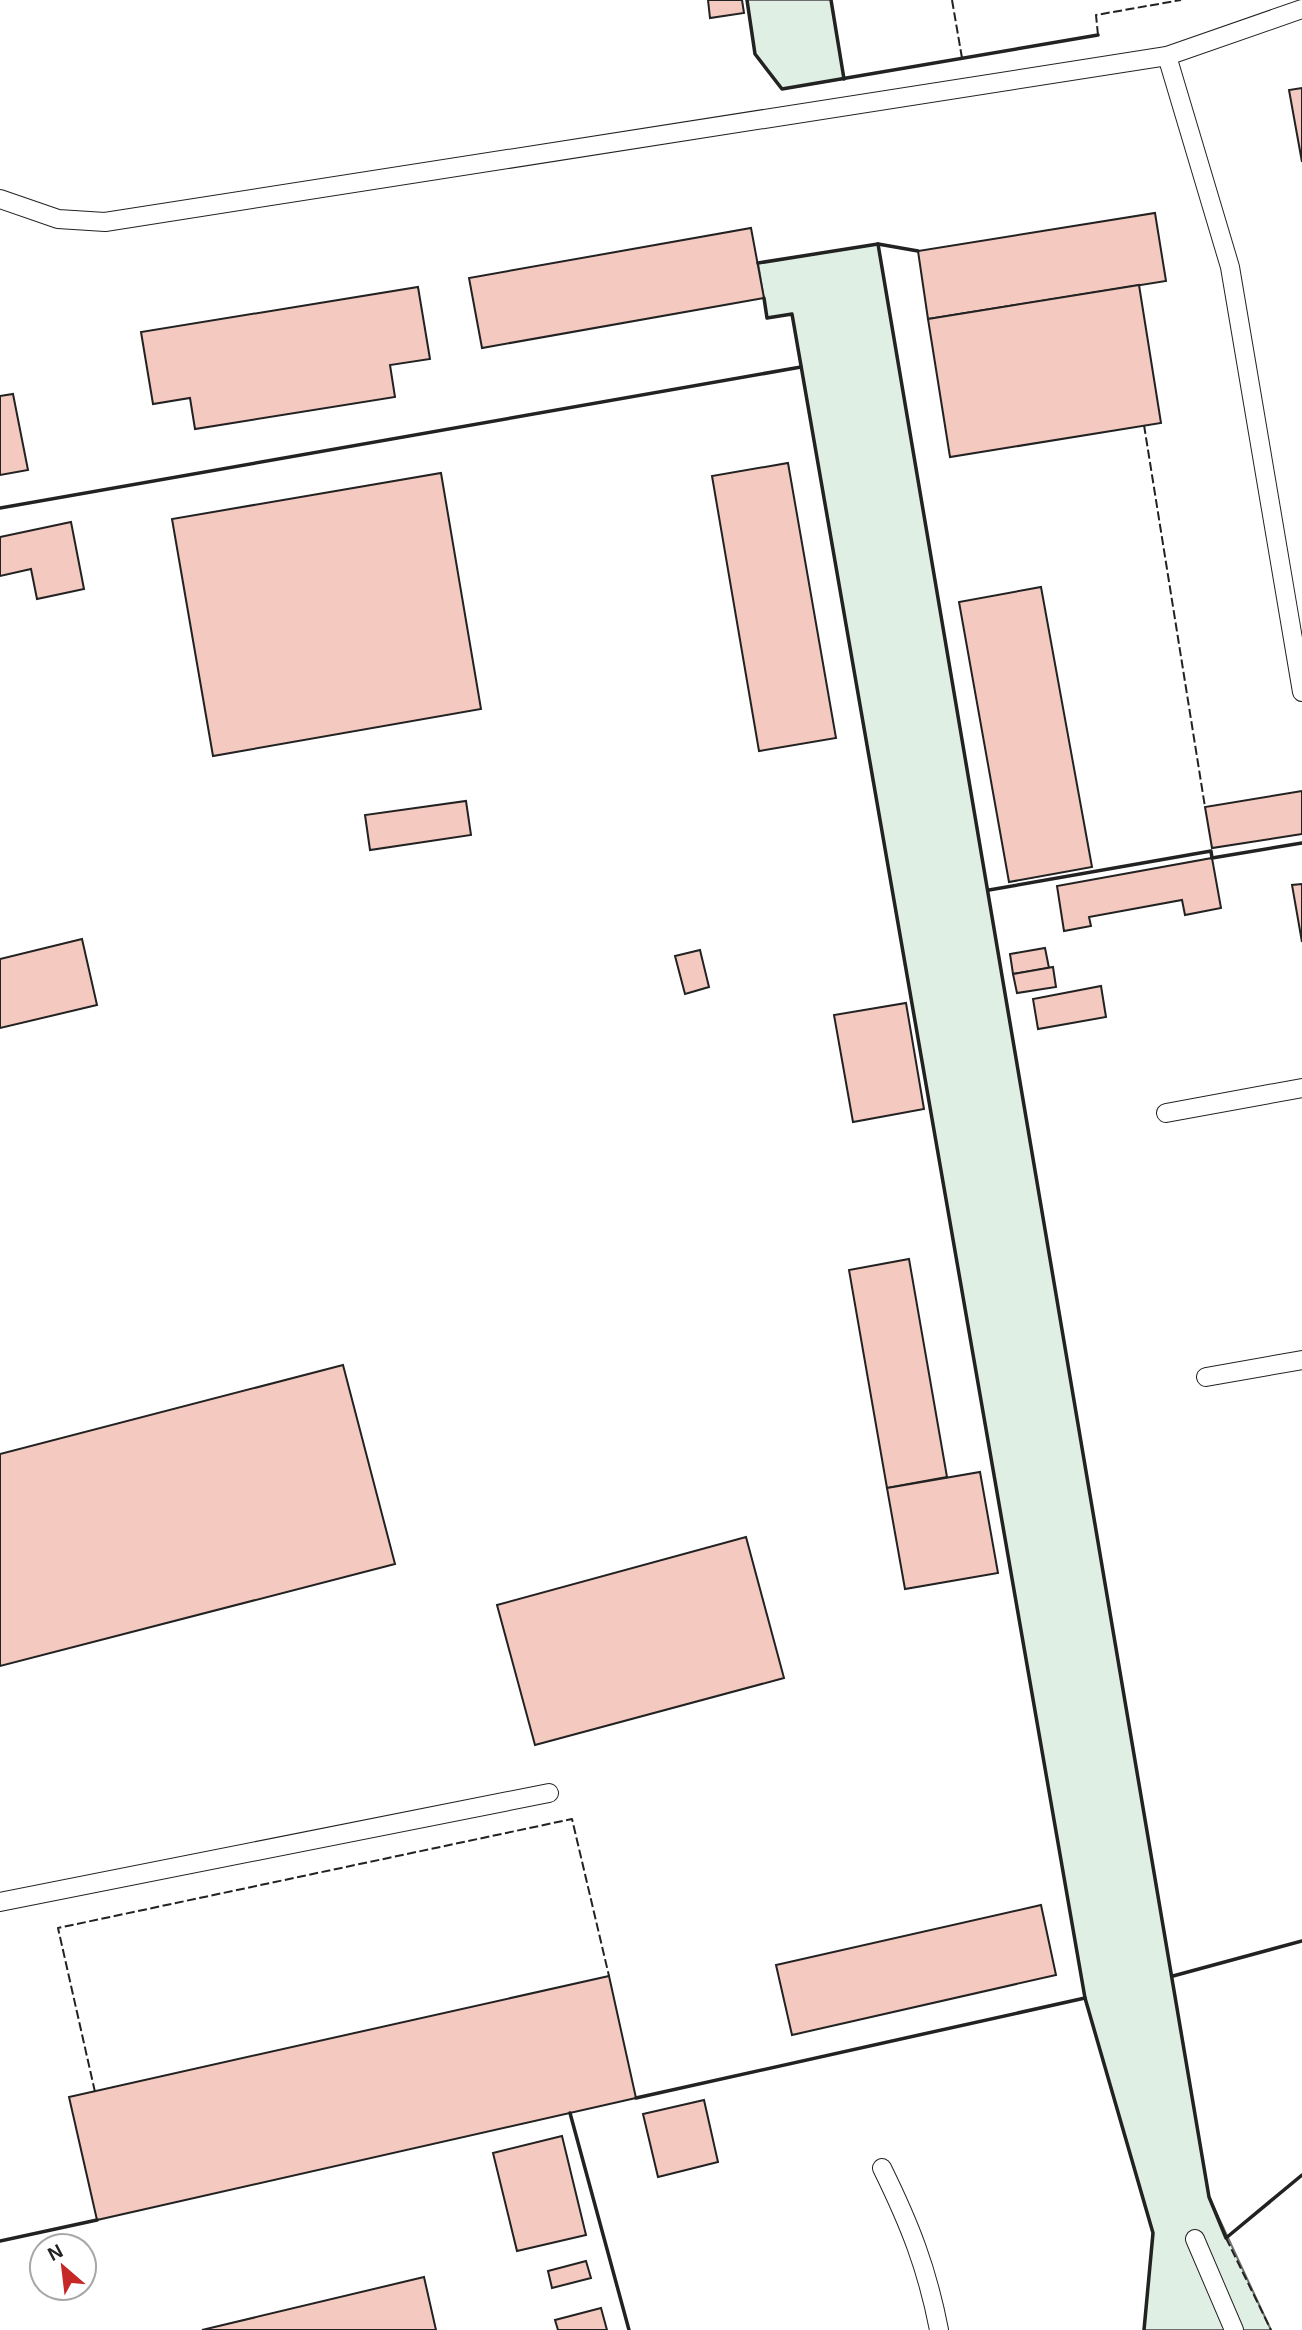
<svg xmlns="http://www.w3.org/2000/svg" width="1302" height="2330" viewBox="0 0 1302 2330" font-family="Helvetica,sans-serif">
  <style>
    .green { fill: #e0efe3; stroke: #6f6f6f; stroke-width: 2 }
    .building { fill: #f3c9c0; stroke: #222; stroke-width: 2 }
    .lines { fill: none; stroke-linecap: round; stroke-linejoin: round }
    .lane-casing { stroke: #222; stroke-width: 20 }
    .lane { stroke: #fff; stroke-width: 18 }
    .fence { stroke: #222; stroke-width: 2; stroke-dasharray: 9 3.5; stroke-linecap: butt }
    .wall { stroke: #222; stroke-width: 3.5 }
  </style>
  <rect width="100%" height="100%" fill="#fff"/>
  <g class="green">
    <polygon points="747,0 831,0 844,79 782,89 755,54"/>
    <polygon points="878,244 1209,2197 1271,2330 1144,2330 1153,2233 1085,1998 792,314 767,318 758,263"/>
  </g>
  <g class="building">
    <polygon points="708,0 742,0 744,13 710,18"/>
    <polygon points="1302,88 1302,162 1289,90"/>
    <polygon points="1155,213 1166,281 928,319 918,251"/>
    <polygon points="751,228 764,298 482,348 469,278"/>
    <polygon points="1139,285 1161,423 950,457 928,319"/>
    <polygon points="418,287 430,359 390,365 395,397 195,429 190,398 153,404 141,332"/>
    <polygon points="13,394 28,470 0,475 0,396"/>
    <polygon points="788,463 836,738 759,751 712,476"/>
    <polygon points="441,473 481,709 213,756 172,519"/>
    <polygon points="71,522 84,589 37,599 31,569 0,576 0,537"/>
    <polygon points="1041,587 1092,867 1009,882 959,602"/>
    <polygon points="1302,791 1302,834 1212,848 1205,807"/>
    <polygon points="466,801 471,835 370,850 365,815"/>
    <polygon points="1212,858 1221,908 1185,915 1182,900 1089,917 1091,926 1064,931 1057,886"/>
    <polygon points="1302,884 1302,942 1292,885"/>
    <polygon points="82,939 97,1005 0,1028 0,959"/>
    <polygon points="1045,948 1049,968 1013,974 1010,954"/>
    <polygon points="700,950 709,987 685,994 675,956"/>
    <polygon points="1053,967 1056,987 1017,993 1013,974"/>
    <polygon points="1101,986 1106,1017 1038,1029 1033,999"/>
    <polygon points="906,1003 924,1109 853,1122 834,1015"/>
    <polygon points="909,1259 947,1477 887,1488 849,1270"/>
    <polygon points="343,1365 395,1564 0,1666 0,1454"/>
    <polygon points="980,1472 998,1573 905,1589 887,1488"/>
    <polygon points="746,1537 784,1678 535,1745 497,1605"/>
    <polygon points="1041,1905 1056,1975 792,2035 776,1965"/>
    <polygon points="609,1976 636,2098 97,2220 69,2097"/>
    <polygon points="704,2100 718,2162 658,2177 643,2114"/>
    <polygon points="562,2136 586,2235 517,2251 493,2153"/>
    <polygon points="586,2261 591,2278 552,2288 548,2271"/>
    <polygon points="424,2277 436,2330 202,2330"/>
    <polygon points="601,2308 607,2330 558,2330 555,2320"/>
  </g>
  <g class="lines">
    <g class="lane-casing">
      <g id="lane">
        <polyline points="1167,56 1230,267 1302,692"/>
        <polyline points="0,199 58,219 105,222 1167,56 1302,9"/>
        <polyline points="1166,1113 1302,1088"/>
        <polyline points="1206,1377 1302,1360"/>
        <polyline points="0,1902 549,1793"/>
        <path d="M882,2168c28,57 45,100 57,162"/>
        <polyline points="1195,2239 1234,2330"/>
      </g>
    </g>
    <use href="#lane" class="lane"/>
    <g class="fence">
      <polyline points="952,0 962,58"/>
      <polyline points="1098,35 1096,15 1181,0"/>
      <polyline points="1144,425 1205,807"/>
      <polyline points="95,2092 58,1928 572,1819 609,1976"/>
      <polyline points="1226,2238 1271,2330"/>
    </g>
    <g class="wall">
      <polyline points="747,0 755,54 782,89 1098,35"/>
      <polyline points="831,0 844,79"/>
      <polyline points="878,244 1209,2197 1226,2238 1302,2175"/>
      <polyline points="758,263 878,244 918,251"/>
      <polyline points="764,298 767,318 792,314 1085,1998 1153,2233 1144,2330"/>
      <polyline points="0,508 801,367"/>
      <polyline points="989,890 1211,851 1212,858 1302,843"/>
      <polyline points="1173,1976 1302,1941"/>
      <polyline points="636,2098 1085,1998"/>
      <polyline points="570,2113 629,2330"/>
      <polyline points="0,2241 97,2220"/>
    </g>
  </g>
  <g transform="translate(63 2267) rotate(332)"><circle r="33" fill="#ffffff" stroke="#a7a7a7" stroke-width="2"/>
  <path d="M0-5L12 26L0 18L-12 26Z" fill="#c62828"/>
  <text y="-10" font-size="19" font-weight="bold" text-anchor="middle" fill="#222222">N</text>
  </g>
</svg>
